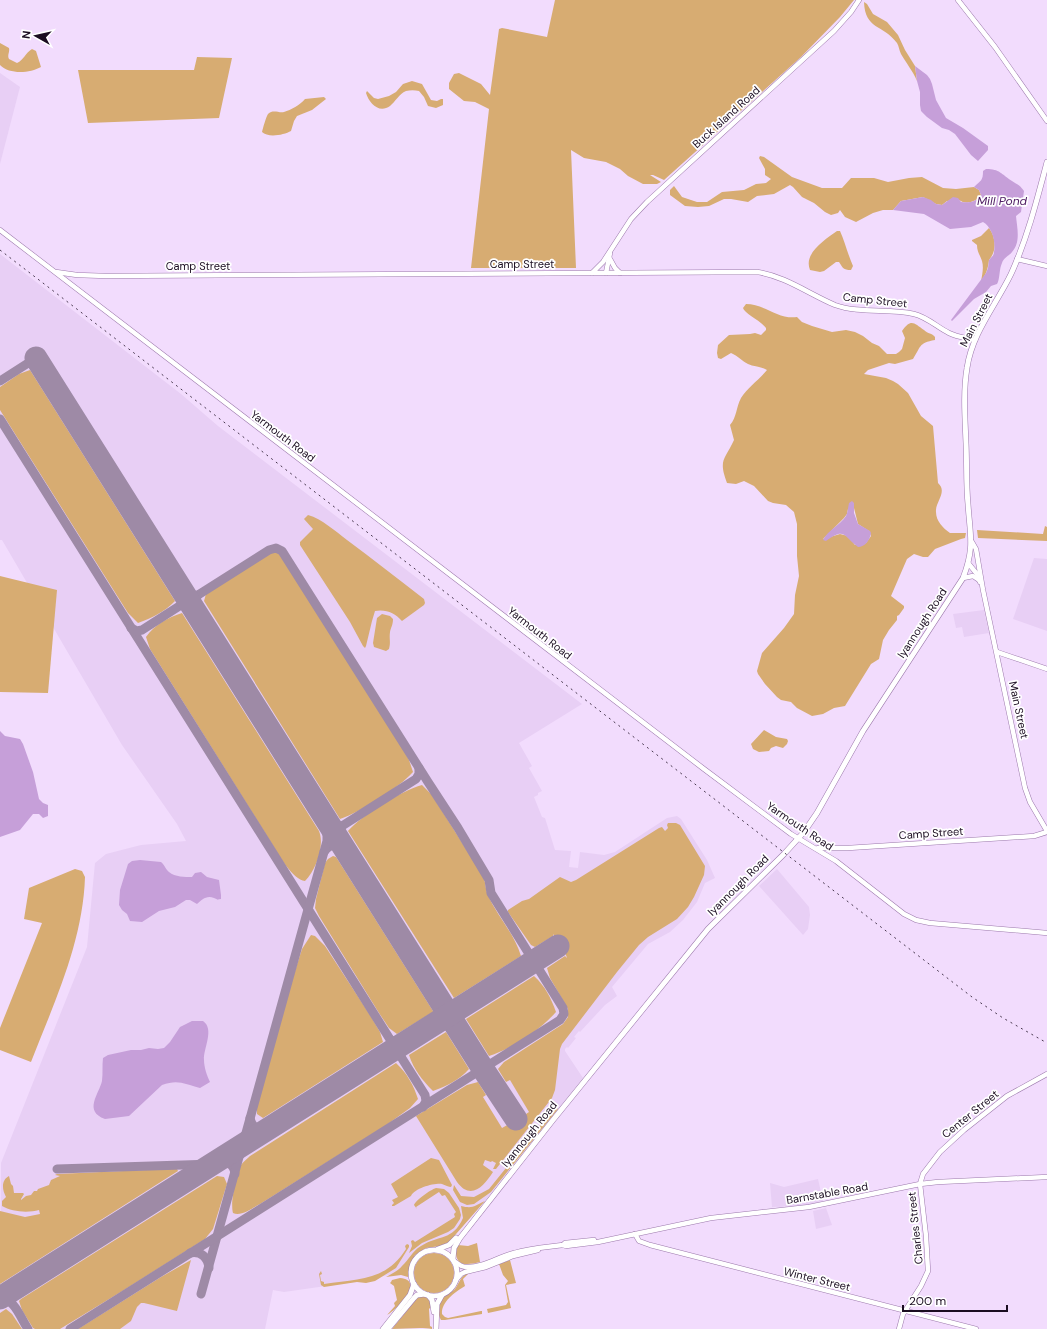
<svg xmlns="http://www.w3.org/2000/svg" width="1047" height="1329" viewBox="0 0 1047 1329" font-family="'DM Sans',sans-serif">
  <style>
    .built { fill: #e8cff5 }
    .green { fill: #d7ac72; fill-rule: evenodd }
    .water { fill: #c69fd9 }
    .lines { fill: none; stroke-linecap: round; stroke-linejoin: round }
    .taxiway { stroke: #9e8aa6; stroke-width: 9 }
    .runway { stroke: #9e8aa6; stroke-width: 23 }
    .secondary-casing { stroke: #9c79ac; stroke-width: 5.5 }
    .primary-casing { stroke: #9c79ac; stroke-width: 6 }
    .secondary { stroke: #fff; stroke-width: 4.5 }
    .primary { stroke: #fff; stroke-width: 5 }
    .rail { stroke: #493950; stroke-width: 1; stroke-dasharray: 2 4; stroke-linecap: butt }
    .labels { text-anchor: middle; stroke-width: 3.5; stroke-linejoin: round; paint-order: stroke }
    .street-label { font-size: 11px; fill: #1b0d21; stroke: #fff }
    .water-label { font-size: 12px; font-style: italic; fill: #512065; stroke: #fff }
  </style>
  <rect width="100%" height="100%" fill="#f2dcfd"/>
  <g class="built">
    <polygon points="0,73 20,87 0,164"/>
    <polygon points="0,254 181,394 218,426 582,704 519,743 532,766 529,768 542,791 538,793 538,795 534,797 542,817 545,818 555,850 571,851 569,867 578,868 580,852 604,855 615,852 667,818 677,816 681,819 707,860 715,878 705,883 697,902 683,920 670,932 648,944 612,987 617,996 605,1005 580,1032 579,1031 574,1037 576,1038 568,1048 567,1047 565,1049 565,1051 583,1078 485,1201 451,1239 428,1247 417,1252 411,1260 405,1272 347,1283 284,1292 273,1290 265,1329 0,1329 1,1163 87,947 95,863 106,854 141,845 186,841 177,824 122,745 2,540 0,540"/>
    <polygon points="1034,558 1047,559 1047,631 1013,619"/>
    <polygon points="984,610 989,633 964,637 962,627 956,628 953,614"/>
    <polygon points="777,869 809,907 810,915 808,929 803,935 759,886"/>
    <polygon points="818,1179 823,1201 803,1206 772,1207 770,1183 784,1187"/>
    <polygon points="826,1208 832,1225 816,1229 813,1211"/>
  </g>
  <g class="green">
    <polygon points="555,0 854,0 840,17 801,57 664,180 653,175 650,175 661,182 657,184 643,184 628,176 620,169 606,162 584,158 571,150 576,268 471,268 489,109 475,102 464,101 449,89 449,83 454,74 459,73 481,84 490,95 499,29 502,28 547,37"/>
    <path d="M864,2l3,2 6,10 14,8 11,13 7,15 10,16 2,15c-4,-10 -11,-18 -16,-27 -2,-4 -2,-8 -4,-11 -14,-19 -32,-13 -33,-41z"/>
    <path d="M0,43l9,5c1,4 -2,7 0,11l8,4c7,-3 8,-10 15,-14l4,2 5,16c-11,6 -31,8 -41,-2z"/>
    <polygon points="197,57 232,58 219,118 88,123 78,70 194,70"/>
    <path d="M412,81l10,3 9,16 6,1 4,-2h2v6l-7,3 -8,-2 -4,-9 -5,-6c-4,-1 -9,-1 -13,0 -7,3 -11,11 -16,15 -11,8 -21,-3 -24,-13l1,-2 7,7 4,1 11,-3 7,-4 7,-8z"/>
    <path d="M324,97l2,2 -14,11 -15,6 -3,5 -3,10c-7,4 -23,7 -29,1 1,-4 4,-15 6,-18 5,-5 10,-1 16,-2 7,-2 16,-7 21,-13z"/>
    <path d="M760,156l4,1 28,20 30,11h20l9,-10h23l14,4 21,-4 13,-1 21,11 13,1 18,-2 5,3 2,5c-5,7 -15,10 -22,5l-12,1 -5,4 -6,-1 -13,-7 -22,4 -8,9h-10l-10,3 -17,9 -11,-5 -5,-7 -2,3 -7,2 -6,-3 -11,-9 -12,-6 -9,-10 -3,-2 -16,9 -17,2 -9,6 -17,-3h-7l-15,7 -11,1 -13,-1 -15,-11v-5l4,-4 8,11 15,5h10l15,-10 22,-2 12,-6 10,-1 5,-4 -6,-4v-6l-6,-11z"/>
    <path d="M989,228c7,9 8,23 0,32 -1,9 -3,14 -8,22 1,-7 3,-14 1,-21 -2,-6 -5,-9 -5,-16l-5,-4v-1l9,-4z"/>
    <path d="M837,231h3c5,11 8,24 13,35l-2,4c-8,0 -8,-2 -12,-8h-3l-12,9 -4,1 -10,-2c-7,-17 16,-31 27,-39z"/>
    <path d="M746,304c19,0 33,16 51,13l5,5 10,4 20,6 14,-2 9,2 8,4 9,7 7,3 8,8h9l3,-2 3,-3 3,-11 -3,-7c9,-13 12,-8 22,-1 4,4 8,3 11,7v3c-17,3 -14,7 -22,19l-18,5 -6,-1 -21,7 -4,4 22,4 7,3 5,3 10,9 13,23 12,10 5,57c10,9 -3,19 -2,29 0,9 7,16 14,21h16l-1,5 -4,1 -26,10 -7,8h-5l-9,-3 -7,5 -16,37 13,10v2l-5,7 -2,1v4l-8,10 -6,10 -4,19 -8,5 -26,42 -11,2 -11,6 -11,2 -15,-8 -6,-6 -10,-2 -4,-3 -12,-13 -7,-10 -1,-3 5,-18 22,-25 10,-14 1,-19 4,-19 -2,-20v-32l-3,-12 -8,-7 -13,-2 -5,-2 -14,-15 -10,-5 -8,3 -9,-1c-9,-24 -2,-23 7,-43l-4,-15c7,-8 6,-18 11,-27 7,-11 18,-18 26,-28 -6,-4 -13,-3 -19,-6 -6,-3 -10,-8 -17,-11l-10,6 -3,-1 -1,-5 1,-8 11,-10 21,-1 5,-1 6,2 5,-5v-2c-5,-7 -22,-15 -23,-20zM854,508l4,16 11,7 2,5 -5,7 -11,2 -7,-9 -8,-2 -17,5 21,-21 3,-4 1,-5z"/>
    <path d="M30,370l145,231c-11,11 -23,17 -37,22l-10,-10 -128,-203v-23l19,-13z"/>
    <path d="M308,515c14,4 27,16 39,25 26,19 51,39 77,59l1,4 -1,2 -22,16c-7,-8 -16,-12 -27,-10l-3,10 -6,25 -1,2 -2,-2 -13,-24 -50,-77v-3l13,-13 -9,-10z"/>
    <polygon points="1045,526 1047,527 1047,541 978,538 977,530 1043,534"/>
    <path d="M271,552h7l5,6 117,185 9,17 4,12c-14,16 -53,40 -73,47l-136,-218 2,-7z"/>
    <polygon points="0,576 57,590 48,693 0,692"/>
    <path d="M182,613l137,218c6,15 -3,39 -14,50 -12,-1 -27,-27 -33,-37l-122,-195 -4,-12c8,-12 23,-20 36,-24z"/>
    <path d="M382,614l8,2 3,3c0,6 -2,8 -3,13 -1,7 1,10 -1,17l-3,2 -12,-4 -1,-4 4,-25z"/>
    <polygon points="764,730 776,737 787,739 788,741 787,744 783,748 776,746 771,748 769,751 759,752 753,749 751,744"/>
    <path d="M422,785l10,10 51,81c3,7 2,13 5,19 9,21 26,38 33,61l-67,42 -106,-167c14,-16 53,-40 74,-46z"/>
    <path d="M668,823h8l4,2 25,41 -1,9 -10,22 -6,10 -11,12 -29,18 -9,8 -22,27 -55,72 -2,5 -5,41 -3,8 -56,71h-3l3,-6 -4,-2 -1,1 -6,-2 -2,5 10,7c-9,14 -22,29 -36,10l-41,-66 51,-31 11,-3 8,13 -3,2 19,31 9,-5 3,3 8,-5 -2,-3 9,-6 -19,-32 -4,2 -8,-13 6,-7 59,-38 5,-7v-8l-18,-31 -3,-10 18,-12 2,2 -2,-6 -2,1 -9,-13 2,-1 -3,-5v2l-18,11 -4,-2 -23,-33v-2l14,-9 7,-2 31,-22 11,5 5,-2 83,-52 3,-1 3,4 3,-3 -1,-3z"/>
    <polygon points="333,856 336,857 338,860 433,1011 433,1012 397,1034 389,1028 379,1013 319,916 315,908 316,899 325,863 328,859"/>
    <path d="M75,869l7,2 3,6c-2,65 -31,126 -54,185l-31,-12v-22l42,-105 -18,-4 5,-31z"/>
    <polygon points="311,935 315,936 325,946 370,1015 380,1032 383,1042 263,1118 257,1114 257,1106 294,974 302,949"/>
    <path d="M534,976c11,10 17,22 22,36 -16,18 -44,37 -67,44l-23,-37z"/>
    <path d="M446,1032l23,37c-10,11 -22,17 -36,22 -11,-11 -19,-21 -24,-36z"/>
    <path d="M396,1063c11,10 18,23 22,36l-8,9 -25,18 -125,78c-8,4 -19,13 -27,9 -3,-10 3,-38 8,-48 2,-3 6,-6 9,-9z"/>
    <polygon points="555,1107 558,1109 491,1192 474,1204 467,1205 460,1202 453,1190 454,1185 461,1196 474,1197 489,1189"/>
    <path d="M431,1158l8,2 13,25 -1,2c-2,0 -6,-2 -9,-3 -8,-1 -27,4 -31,12l-17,10h-2v-1l2,-2 -2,-3 6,-3 -7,-13z"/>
    <path d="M168,1169h9l1,2 -178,113v-73l25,6 15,-3 -1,-4c-11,3 -27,2 -37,-4v-5l4,-4c-4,-7 -5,-17 3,-21l2,8 2,2 1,7h9l1,1 -3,5v1l5,-4 5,-1 3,-4h3l1,-2 11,-4 2,-5 9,-4 -5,-1 2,-1z"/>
    <polygon points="217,1176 224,1177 227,1184 213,1229 205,1239 124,1290 60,1329 35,1329 33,1328 22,1310 19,1301 21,1299"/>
    <path d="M436,1188l8,1 5,4 10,15 2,7 -1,4 -6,9 -6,4 -26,11 -13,10 3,-7 -1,-5 2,-1 2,2 40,-25 -1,-3 2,-2 -11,-17 -3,1 -3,-4 -23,15 1,2 -3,-4c2,-5 16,-15 22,-17z"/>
    <path d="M485,1201l-36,41 -9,4 -14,2 -11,7 -5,9 -2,13 -7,-2 -15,2c5,-3 12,-6 16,-11 7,-6 10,-15 19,-20 17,-11 32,-5 42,-28l-2,-12c12,3 13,0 24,-5z"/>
    <path d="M477,1243l3,19c-4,1 -9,2 -13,2 -11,1 -13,-11 -9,-19l10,1z"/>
    <path d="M407,1244l2,1v2l-13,21 -21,13 -9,2 -9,-1 -33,5 -3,-2 -2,-11 2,-3 1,3 -2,1 1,6 3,1v2c34,-5 62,-3 82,-35l-1,-3z"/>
    <circle cx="434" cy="1273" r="20"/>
    <polygon points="191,1260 177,1311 144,1303 141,1303 137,1307 131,1321 120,1329 78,1329 161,1277"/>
    <polygon points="510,1260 516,1283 506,1285 511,1308 488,1313 487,1309 506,1305 508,1302 505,1285 508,1281 503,1275 499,1264"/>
    <path d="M469,1273l-6,6 2,7c-10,6 -24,16 -23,28l3,3 3,1 33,-7h1v3l-37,6h-4c-4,-6 -3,-18 3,-23 4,-3 8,-5 11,-8 5,-7 5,-13 14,-16z"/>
    <path d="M400,1278c26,2 -4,33 -13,37l8,-9 -1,-3 3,-3 -3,-14 -4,-3 1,-1 1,-2z"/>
    <path d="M418,1297h8l5,5v5l-2,2 1,17 2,1v2c-11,-2 -27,0 -40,0z"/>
    <polygon points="6,1309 12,1314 22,1329 0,1329 0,1313"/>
  </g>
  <g class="water">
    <polygon points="915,66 927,75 930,79 932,84 936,100 946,118 963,128 988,146 988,150 978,161 971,155 955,134 949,130 942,128 927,117 921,111 920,105 920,92 917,81"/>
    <path d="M986,169c14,0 15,5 26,12 6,4 7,3 12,10l-3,21 -5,4c1,12 5,26 -4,36 -3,4 -8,5 -10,11 -3,6 -2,16 -5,21l-6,2 -5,6 -12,7 -22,22 -1,-1 35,-47 2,-5 1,-8c2,-3 5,-4 5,-8 2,-10 -2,-25 -11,-30l-12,5 -21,2 -26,-15 -31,-4 8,-9 22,-4 8,3 5,4 6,1 11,-8 5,1 3,4c9,1 15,0 20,-7l-2,-5 -5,-3c7,-7 9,-6 9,-16z"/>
    <path d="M852,501l2,2v10l4,11 12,7 1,2c-1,7 -6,14 -13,14 -15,-11 -13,-20 -32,-6l-3,-1c5,-10 17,-15 23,-24 2,-4 2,-9 3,-13z"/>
    <polygon points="0,731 5,736 20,739 23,744 33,772 39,799 43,803 48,805 48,816 43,818 39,814 33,814 20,830 0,837"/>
    <path d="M140,860l21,2c4,3 4,7 8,10 6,5 16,5 23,5l3,-4 6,-1 6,5 12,3 2,15v4c-7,1 -1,1 -7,-1 -8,-3 -12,2 -17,6l-7,-4h-4l-11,7 -16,4 -17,11 -12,-1 -3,-7 -5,-4 -3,-5 1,-15 8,-26 4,-3z"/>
    <path d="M192,1021h11c12,8 0,28 1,39 0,7 3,16 6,22l-10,6c-15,-4 -22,-9 -38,-3l-33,31 -24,3c-22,-8 -6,-25 -3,-38 1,-8 0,-16 1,-23l5,-3 23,-5h10l8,-2 9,1 6,-1 6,-6 10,-15z"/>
  </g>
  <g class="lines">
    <g class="taxiway">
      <polyline points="0,381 36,358"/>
      <polyline points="0,419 425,1095 426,1101 423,1107"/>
      <polyline points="194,609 194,601 198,595"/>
      <polyline points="131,628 137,631 142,630 181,605 184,599 183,591"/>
      <polyline points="328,822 335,827 342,826 416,779 419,774 419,768"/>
      <polyline points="339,839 338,833 342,826"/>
      <path d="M324,852c6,-9 14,-8 22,-2"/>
      <polyline points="391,1040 397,1045 405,1043"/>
      <polyline points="388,1054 396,1053 401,1056"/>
      <polyline points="476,1073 479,1068 478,1060"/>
      <path d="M250,1118c2,10 8,12 17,12"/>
      <polyline points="235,1151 241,1143 246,1133 327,841 327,830 323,814"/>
      <path d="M216,1162c10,-1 18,1 19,12"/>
      <polyline points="57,1169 214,1164"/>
      <path d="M190,1253c11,-2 18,4 19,15"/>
      <polyline points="201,1294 239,1157 243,1149 251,1140"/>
      <path d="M0,1299c14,-2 21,20 28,30"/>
      <polyline points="11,1302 11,1294 15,1289"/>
      <polyline points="70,1329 560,1020 564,1014 563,1008 491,893 489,880 458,828 428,782 282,551 276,548 269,550 198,595 190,596 183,591"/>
    </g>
    <g class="runway">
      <polyline points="36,358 483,1069 516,1119"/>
      <polyline points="0,1298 558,946"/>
    </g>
    <g class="secondary-casing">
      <g id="secondary">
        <polyline points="958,0 995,47 1047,121"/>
        <polyline points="0,230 704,769 791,834 836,861 904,914 916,920 930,923 1047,933"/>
        <polyline points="610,259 615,268 620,273"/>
        <polyline points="1017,259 1047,266"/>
        <path d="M56,272l21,3 29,1 651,-4c28,4 52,22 78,33 25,9 54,3 79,9 13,3 23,13 35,19 8,4 18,5 26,7"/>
        <polyline points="592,273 603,262 631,219 647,202 834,31 851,12 859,0"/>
        <polyline points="606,273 610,253"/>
        <polyline points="972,542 976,549 983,590 1025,788 1030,802 1047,831"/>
        <polyline points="968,563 977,574 980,582"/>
        <polyline points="963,578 973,576 979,580"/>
        <polyline points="997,652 1047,669"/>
        <polyline points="818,848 848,848 1034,836 1047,832"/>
        <polyline points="635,1234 639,1241 650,1245 976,1329"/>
        <polyline points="563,1245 566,1246 598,1242 711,1218 809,1207 920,1184 938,1182 1047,1177"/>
        <path d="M454,1261c4,3 7,6 12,6 16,1 32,-10 48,-14 16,-5 33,-6 49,-8l2,-2 29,-3"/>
        <polyline points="455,1281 461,1274 465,1272 486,1267 513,1256 538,1250"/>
        <polyline points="899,1329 903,1314 921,1286 928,1271 926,1236 920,1184 923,1174 940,1152 964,1130 1007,1096 1047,1074"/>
      </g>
    </g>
    <g class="primary-casing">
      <g id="primary">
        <polyline points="438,1249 449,1245 456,1238"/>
        <circle cx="434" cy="1273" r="23"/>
        <path d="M453,1259l1,-11 6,-10 93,-118 155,-191 76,-75 20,-22 13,-19 46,-82 100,-153c12,-31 7,-43 5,-74 -2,-20 -1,-41 -2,-61 -1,-25 -3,-51 1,-75 5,-35 29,-63 44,-94 16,-35 26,-74 36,-112"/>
        <polyline points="428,1295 432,1300 434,1312"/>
        <polyline points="383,1329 410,1295 414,1284"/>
        <polyline points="388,1329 414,1298 417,1295 425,1294"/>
        <polyline points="436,1329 437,1304 442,1295"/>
      </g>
    </g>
    <use href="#secondary" class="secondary"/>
    <use href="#primary" class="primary"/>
    <polyline class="rail" points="0,250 972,997 1003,1018 1047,1043"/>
  </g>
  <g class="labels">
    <g class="street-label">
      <text transform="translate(726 117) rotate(-42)" y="4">Buck Island Road</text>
      <text x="522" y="268">Camp Street</text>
      <text x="198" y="270">Camp Street</text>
      <text transform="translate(875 300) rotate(6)" y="4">Camp Street</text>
      <text transform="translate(976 320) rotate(-63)" y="4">Main Street</text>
      <text transform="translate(283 436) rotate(37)" y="4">Yarmouth Road</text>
      <text transform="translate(922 623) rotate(-57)" y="4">Iyannough Road</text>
      <text transform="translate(540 633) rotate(38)" y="4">Yarmouth Road</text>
      <text transform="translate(1019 710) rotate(78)" y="4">Main Street</text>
      <text transform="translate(800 826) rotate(34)" y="4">Yarmouth Road</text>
      <text transform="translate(931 833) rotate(-4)" y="4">Camp Street</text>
      <text transform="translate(738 885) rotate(-45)" y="4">Iyannough Road</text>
      <text transform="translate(970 1114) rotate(-39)" y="4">Center Street</text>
      <text transform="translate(529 1134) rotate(-51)" y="4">Iyannough Road</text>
      <text transform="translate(827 1193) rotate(-10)" y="4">Barnstable Road</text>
      <text transform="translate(915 1228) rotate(-96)" y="4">Charles Street</text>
      <text transform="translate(817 1279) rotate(14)" y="4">Winter Street</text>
    </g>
    <g class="water-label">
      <text x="1002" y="205">Mill Pond</text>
    </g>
  </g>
  <g transform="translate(36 36) rotate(278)" stroke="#ffffff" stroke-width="3" paint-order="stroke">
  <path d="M0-3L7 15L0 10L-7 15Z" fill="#1b0d21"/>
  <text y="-6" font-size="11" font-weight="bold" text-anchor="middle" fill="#1b0d21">N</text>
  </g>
  <path d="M903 1305v6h104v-6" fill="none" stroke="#1b0d21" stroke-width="2"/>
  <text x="909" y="1305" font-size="12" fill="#1b0d21" stroke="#ffffff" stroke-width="3" paint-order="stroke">200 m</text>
</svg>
